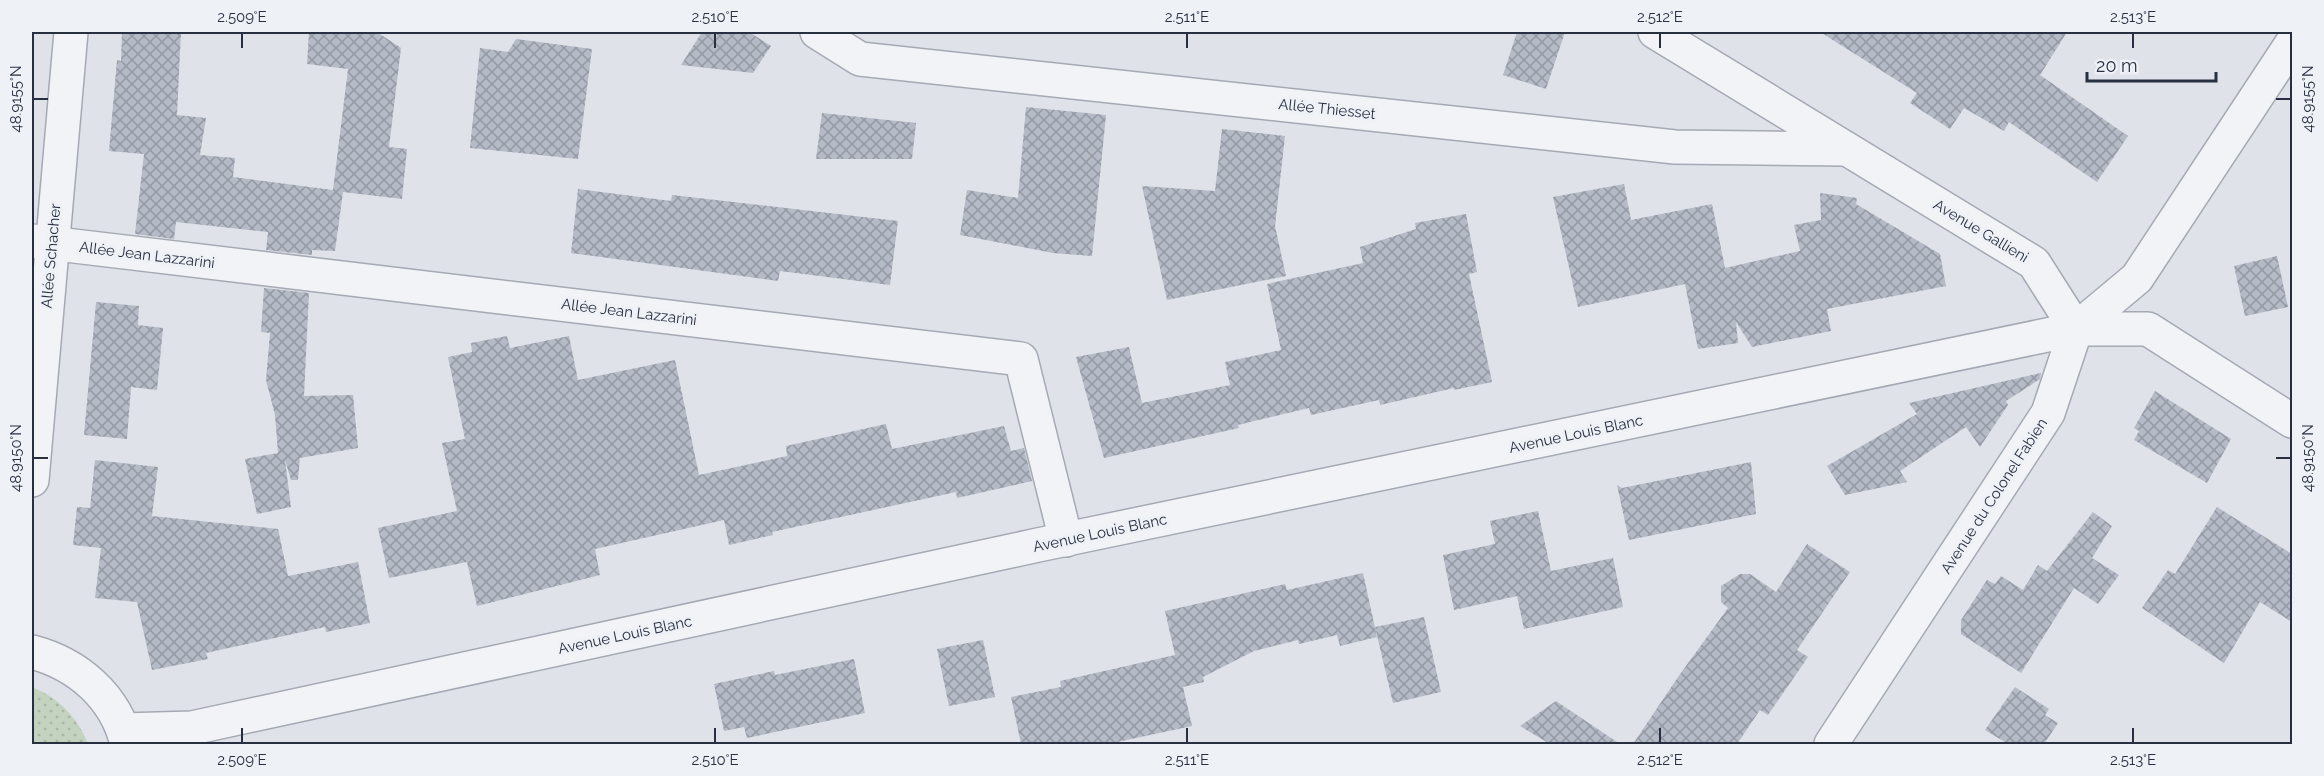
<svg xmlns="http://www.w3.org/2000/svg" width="2324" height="776" viewBox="0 0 2324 776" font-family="Raleway,sans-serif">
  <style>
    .grass { fill: url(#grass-dots) }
    .building { fill: url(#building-cross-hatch) }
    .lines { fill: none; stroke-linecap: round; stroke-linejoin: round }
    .minor-casing { stroke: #a4a9b3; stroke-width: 36 }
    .minor { stroke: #f2f3f7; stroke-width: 33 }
    .ticks { fill: none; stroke: #272f41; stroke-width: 2 }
    .labels { text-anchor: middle; stroke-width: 6; stroke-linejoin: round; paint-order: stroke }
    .street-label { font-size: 15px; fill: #272f41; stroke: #eef1f6 }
    .neatline { fill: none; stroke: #272f41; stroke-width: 2 }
    .ticks-label { font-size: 15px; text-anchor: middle; fill: #272f41 }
  </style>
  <defs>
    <pattern id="grass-dots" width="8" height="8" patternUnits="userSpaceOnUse" patternTransform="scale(1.5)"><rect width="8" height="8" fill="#c3d3bf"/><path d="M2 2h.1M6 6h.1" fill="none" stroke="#a8b5a5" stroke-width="1.8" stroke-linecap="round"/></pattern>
    <pattern id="building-cross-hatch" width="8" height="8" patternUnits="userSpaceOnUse" patternTransform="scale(1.5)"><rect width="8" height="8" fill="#b5bbc6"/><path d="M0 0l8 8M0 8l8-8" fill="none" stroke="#9398a2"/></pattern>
  </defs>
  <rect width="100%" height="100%" fill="#dfe2e9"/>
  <path class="grass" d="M32,687c27,11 45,30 56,57h-56z"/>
  <g class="building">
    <polygon points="122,32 181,32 177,115 206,118 200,155 235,158 233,177 333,190 348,69 307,64 309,32 377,32 401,48 389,147 407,149 402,199 343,192 335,251 312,250 312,255 266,250 268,232 176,222 174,239 135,234 144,154 109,151 117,60 121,61"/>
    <polygon points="702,32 749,32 771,46 753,73 681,65"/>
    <polygon points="1517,32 1565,32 1546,89 1503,75"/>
    <polygon points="1820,32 2067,32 2040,75 2128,136 2097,182 2009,122 2004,131 1964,108 1950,129 1910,103 1917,93"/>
    <polygon points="516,39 592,49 578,159 470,148 480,48 508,52"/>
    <polygon points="1026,107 1106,115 1092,256 1053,253 960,235 967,190 1018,198"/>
    <polygon points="822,113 916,123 912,159 816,159"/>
    <polygon points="1222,129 1285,136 1275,226 1286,276 1167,300 1142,186 1215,191"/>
    <polygon points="1624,184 1631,220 1712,204 1725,268 1800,251 1794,225 1821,220 1820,193 1857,198 1856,204 1940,254 1946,286 1827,309 1831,331 1752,347 1736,322 1738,343 1698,349 1685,284 1578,307 1553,197"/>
    <polygon points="578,189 671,201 672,195 898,221 890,285 780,271 778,281 571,253"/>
    <polygon points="1466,214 1477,272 1469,274 1492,382 1454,390 1454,388 1380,405 1379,400 1311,415 1309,408 1238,425 1239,428 1104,458 1076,357 1129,347 1142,403 1230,385 1225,362 1281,350 1267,284 1363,263 1360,247 1416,229 1415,223"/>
    <polygon points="2277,256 2288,307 2245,316 2234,266"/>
    <polygon points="264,288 309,293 304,396 353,395 358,448 300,458 298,480 291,480 285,460 291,507 257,514 245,459 278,453 275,415 266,380 270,333 261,332"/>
    <polygon points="96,302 139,306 138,325 163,328 157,390 131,387 127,439 84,435"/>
    <polygon points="507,336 510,348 569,336 578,380 675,360 699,475 787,456 786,446 886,424 892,449 1004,426 1011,451 1024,448 1032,481 957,498 956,492 772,532 773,535 729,545 724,520 595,549 600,575 477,606 467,562 389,578 378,528 457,511 442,443 465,439 448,357 472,352 471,343"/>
    <polygon points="2041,373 2040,379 2006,401 2008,405 1980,447 1966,427 1900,471 1907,482 1845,495 1827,466 1917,414 1909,403"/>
    <polygon points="2155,391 2231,439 2207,483 2134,440 2139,431 2134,428"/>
    <polygon points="95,460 158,467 152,516 278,529 288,576 358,562 370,623 326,632 325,627 206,653 208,659 152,670 137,602 95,598 101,548 73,545 77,507 90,508"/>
    <polygon points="1751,462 1756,514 1629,540 1617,485 1622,488"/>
    <polygon points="2217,507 2292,554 2292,622 2260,602 2224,663 2142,608 2168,570 2175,574"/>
    <polygon points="1538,511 1551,571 1613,558 1623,607 1524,629 1517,596 1454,610 1443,555 1495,544 1490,521"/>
    <polygon points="2093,512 2112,526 2092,558 2119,575 2098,604 2074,588 2021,673 1961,634 1961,620 1987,580 1995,584 2001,576 2023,590 2038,565 2047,571"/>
    <polygon points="1807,544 1850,572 1797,650 1808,657 1768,715 1760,710 1737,744 1633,744 1678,677 1728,608 1721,602 1721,586 1740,574 1750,574 1776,592"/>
    <polygon points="1363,573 1377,637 1340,646 1337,635 1299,644 1298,640 1254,651 1203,677 1204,682 1183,687 1192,726 1108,744 1021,744 1011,697 1061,687 1060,681 1175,655 1165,611 1285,584 1287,590"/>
    <polygon points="1424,617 1441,692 1393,703 1375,627"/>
    <polygon points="983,640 995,697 949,706 937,649"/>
    <polygon points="854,659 865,713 747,738 744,727 724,731 714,684 774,671 775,675"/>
    <polygon points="2015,687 2049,709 2045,715 2058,723 2044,744 2008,744 1985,730"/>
    <polygon points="1556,701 1620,744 1550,744 1520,726"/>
  </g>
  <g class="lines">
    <g class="minor-casing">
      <g id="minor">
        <polyline points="817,32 860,59 1675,147 1846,149"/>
        <polyline points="1655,32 2034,263 2076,329"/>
        <polyline points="32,241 1021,359 1066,540"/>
        <polyline points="32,480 71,32"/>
        <path d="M32,652c46,12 84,45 95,92"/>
        <polyline points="124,730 192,728 1038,545 2076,329 2148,329 2292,421"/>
        <polyline points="1831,744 2048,413 2076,329 2137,278 2292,43"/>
      </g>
    </g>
    <use href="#minor" class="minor"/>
  </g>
  <path class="ticks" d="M242,33v15M715,33v15M1187,33v15M1660,33v15M2133,33v15M33,99h15M2276,99h15M33,458h15M2276,458h15M242,728v15M715,728v15M1187,728v15M1660,728v15M2133,728v15"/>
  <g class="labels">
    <g class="street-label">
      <text transform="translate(1327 109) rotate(6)" y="5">Allée Thiesset</text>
      <text transform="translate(1981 231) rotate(31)" y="5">Avenue Gallieni</text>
      <text transform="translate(147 255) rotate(7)" y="5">Allée Jean Lazzarini</text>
      <text transform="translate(51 256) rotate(-85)" y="5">Allée Schacher</text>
      <text transform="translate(629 312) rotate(7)" y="5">Allée Jean Lazzarini</text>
      <text transform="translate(1576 434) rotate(-12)" y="5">Avenue Louis Blanc</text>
      <text transform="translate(1994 496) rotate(-57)" y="5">Avenue du Colonel Fabien</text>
      <text transform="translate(1100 533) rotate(-12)" y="5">Avenue Louis Blanc</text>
      <text transform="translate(625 635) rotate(-12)" y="5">Avenue Louis Blanc</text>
    </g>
  </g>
  <rect width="2324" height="776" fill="none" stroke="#eef1f6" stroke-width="66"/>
  <path d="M2087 72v9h129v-9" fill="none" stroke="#272f41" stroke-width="3"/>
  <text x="2096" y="72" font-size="18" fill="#272f41" stroke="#eef1f6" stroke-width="4.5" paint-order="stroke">20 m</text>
  <rect x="33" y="33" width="2258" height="710" class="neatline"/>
  <g class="ticks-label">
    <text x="242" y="22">2.509°E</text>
    <text x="715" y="22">2.510°E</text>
    <text x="1187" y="22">2.511°E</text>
    <text x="1660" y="22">2.512°E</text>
    <text x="2133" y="22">2.513°E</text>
    <text transform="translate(16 99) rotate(-90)" y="5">48.9155°N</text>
    <text transform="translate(2308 99) rotate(-90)" y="5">48.9155°N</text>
    <text transform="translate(16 458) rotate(-90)" y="5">48.9150°N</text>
    <text transform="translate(2308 458) rotate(-90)" y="5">48.9150°N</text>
    <text x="242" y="765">2.509°E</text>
    <text x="715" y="765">2.510°E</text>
    <text x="1187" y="765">2.511°E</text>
    <text x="1660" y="765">2.512°E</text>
    <text x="2133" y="765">2.513°E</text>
  </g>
</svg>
